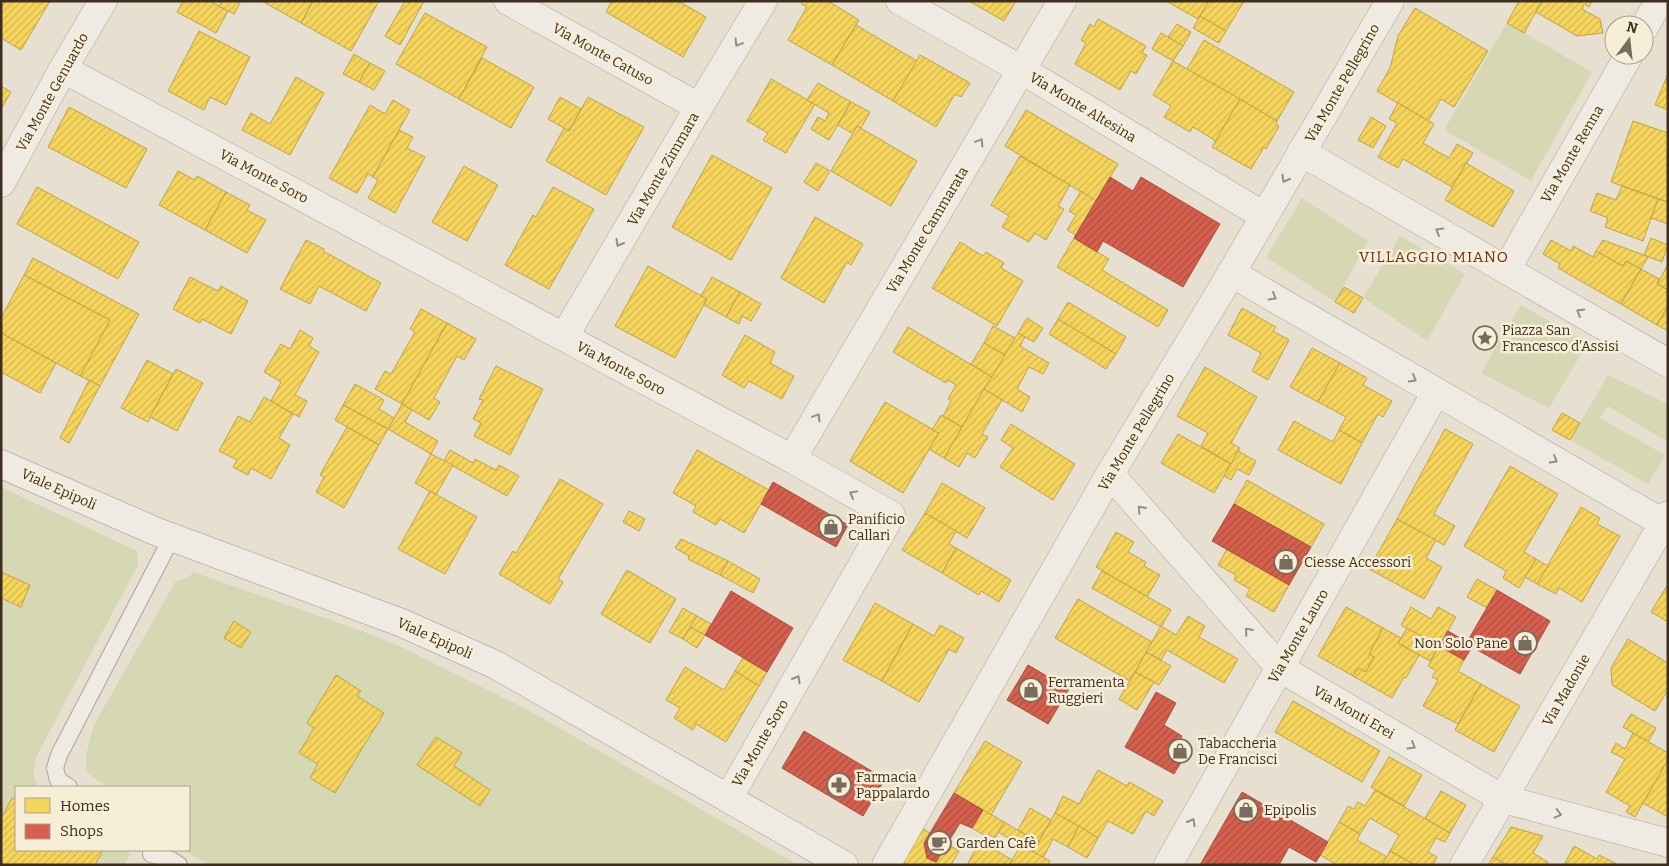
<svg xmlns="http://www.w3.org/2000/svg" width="1669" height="866" viewBox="0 0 1669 866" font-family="Bitter,serif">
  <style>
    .green { fill: #d6d7b3 }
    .homes { fill: url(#homes-hatch); stroke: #bea34a }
    .shops { fill: url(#shops-hatch); stroke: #a85140 }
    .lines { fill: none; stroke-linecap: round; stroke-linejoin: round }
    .service-casing { stroke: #ada599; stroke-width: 18 }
    .minor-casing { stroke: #ada599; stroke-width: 29 }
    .secondary-casing { stroke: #9c958a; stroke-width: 29 }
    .service { stroke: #efebe3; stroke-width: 16 }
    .minor { stroke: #efebe3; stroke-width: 28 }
    .secondary { stroke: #efebe3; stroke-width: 28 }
    .oneway { stroke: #968c82 }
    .labels { text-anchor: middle; stroke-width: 5; stroke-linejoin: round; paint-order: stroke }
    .street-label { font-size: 14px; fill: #3d2e20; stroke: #f7eed8 }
    .poi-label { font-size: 14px; fill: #3d2e20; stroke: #f7eed8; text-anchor: start }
    .neighbourhood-label { font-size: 15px; letter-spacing: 1px; fill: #6b2e1e; stroke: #f7eed8 }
  </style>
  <defs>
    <pattern id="homes-hatch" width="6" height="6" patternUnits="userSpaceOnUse" patternTransform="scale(1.25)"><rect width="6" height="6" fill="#f6d55c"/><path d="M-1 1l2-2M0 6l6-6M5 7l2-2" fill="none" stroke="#d4b750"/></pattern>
    <pattern id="shops-hatch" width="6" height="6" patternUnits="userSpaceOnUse" patternTransform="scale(1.25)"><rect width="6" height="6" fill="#d6604d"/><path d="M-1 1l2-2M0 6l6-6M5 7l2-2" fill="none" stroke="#af5040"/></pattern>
  </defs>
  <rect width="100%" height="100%" fill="#e7e0d1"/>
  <g class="green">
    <polygon points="1507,23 1592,72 1531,181 1444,130"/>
    <polygon points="1302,198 1368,241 1335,302 1266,257"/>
    <polygon points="1400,236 1465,274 1427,341 1363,298"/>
    <polygon points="1521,305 1588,343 1549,408 1481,373"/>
    <polygon points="1608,375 1668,404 1668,442 1608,406 1600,418 1665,455 1648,484 1570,440"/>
    <path d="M1,487l136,64 1,14 -101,190c-3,11 -6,23 2,32h-23v13l-4,-2 -11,20z"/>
    <polygon points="193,572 362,631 403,648 528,710 798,865 209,865 183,850 189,850 189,787 107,787 86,772 86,755 93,727 175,582 189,577"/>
    <polygon points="103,850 129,850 130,855 124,865 95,865"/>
  </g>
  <g class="homes">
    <polygon points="5,1 50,1 21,50 1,38 1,8"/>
    <polygon points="183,1 210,1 228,11 216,33 177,12"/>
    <polygon points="222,1 241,1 234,14 219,6"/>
    <polygon points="262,1 313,1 301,23"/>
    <polygon points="313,1 379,1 351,51 301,23"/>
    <polygon points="405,1 424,1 400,45 385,36"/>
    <polygon points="612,1 678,1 706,17 683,57 606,12"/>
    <polygon points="803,1 828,1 859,20 832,65 788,40 807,7 801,4"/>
    <polygon points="969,1 1016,1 1004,21"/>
    <polygon points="1166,1 1209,1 1198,19"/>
    <polygon points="1209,1 1244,1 1226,31 1200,16"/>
    <polygon points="1519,1 1542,1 1524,33 1507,23"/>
    <polygon points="1542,1 1592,1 1589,7 1584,4 1582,9 1600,19 1603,33 1577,36 1536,12"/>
    <polygon points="1415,8 1488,51 1454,107 1441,99 1428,121 1377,91 1390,68 1398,36"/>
    <polygon points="425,13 487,47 459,99 396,64"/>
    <polygon points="1200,16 1226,31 1219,43 1193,28"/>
    <polygon points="1098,19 1146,46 1142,53 1147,55 1136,74 1131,71 1120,90 1075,64 1086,43 1081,40 1090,24 1094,27"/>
    <polygon points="1177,24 1191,32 1183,46 1168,37"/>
    <polygon points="856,25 917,61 893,101 832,65"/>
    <polygon points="199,31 250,57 226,105 210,97 204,110 168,91"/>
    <polygon points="1161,33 1183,46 1173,61 1152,49"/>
    <polygon points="1204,40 1294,92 1277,121 1187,69"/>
    <polygon points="354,54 370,63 359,82 343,74"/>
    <polygon points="920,55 970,83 961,97 955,94 936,127 893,101"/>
    <polygon points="482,58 534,87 511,128 459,99"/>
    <polygon points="1173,61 1240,99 1216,141 1193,127 1190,132 1164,117 1171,106 1153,95"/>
    <polygon points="370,63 385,71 374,90 359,82"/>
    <polygon points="1668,74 1668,110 1655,105"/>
    <polygon points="296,77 324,93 290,155 242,130 251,113 270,124"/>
    <polygon points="771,79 815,104 786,153 763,140 768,133 747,121"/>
    <polygon points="818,83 851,102 829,140 811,129 818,117 825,121 829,113 807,100"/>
    <polygon points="1,86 11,92 1,109"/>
    <polygon points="560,97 581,109 569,131 548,119"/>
    <polygon points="588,97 644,127 606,195 546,161 564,128 569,131"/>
    <polygon points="1240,99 1277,121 1276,124 1279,126 1266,149 1264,147 1251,169 1212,147"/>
    <polygon points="393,100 410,110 373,177 368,174 357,193 329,178 370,105 385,114"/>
    <polygon points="851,102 870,112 861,128 857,126 853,134 838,125"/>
    <polygon points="1398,103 1434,124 1423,143 1449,158 1457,144 1473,153 1452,187 1403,159 1398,168 1378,157 1397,123 1389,119"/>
    <polygon points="69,107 147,149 126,188 48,147"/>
    <polygon points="1026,110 1118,164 1096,201 1005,146"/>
    <polygon points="1371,117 1386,126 1373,148 1358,140"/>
    <polygon points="1633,121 1668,133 1668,202 1611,182"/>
    <polygon points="857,126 917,161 891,206 831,171"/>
    <polygon points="399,130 413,137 407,148 425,157 395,213 368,198 378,180 373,177"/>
    <polygon points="712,155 772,188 731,260 672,227"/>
    <polygon points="1020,156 1070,185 1058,206 1064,209 1046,240 1035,233 1029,242 1002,227 1009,216 991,205"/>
    <polygon points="816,163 830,171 818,191 804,182"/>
    <polygon points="1466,163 1514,191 1493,227 1445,200"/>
    <polygon points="464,166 498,185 467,241 432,222"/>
    <polygon points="178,171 195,180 197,176 226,192 205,230 159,205"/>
    <polygon points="1622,186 1658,199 1643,241 1605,227 1608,218 1590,211 1597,193 1616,200"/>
    <polygon points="37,187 139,242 118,279 17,224"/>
    <polygon points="553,187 594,209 549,289 505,265 533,215 536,217"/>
    <polygon points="1081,191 1096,201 1076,235 1067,230 1076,215 1069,211"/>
    <polygon points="226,192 250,205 247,210 266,220 247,253 205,230"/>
    <polygon points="1658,199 1668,202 1668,224 1651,218"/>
    <polygon points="815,217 863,244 851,265 847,262 824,303 781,278"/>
    <polygon points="1074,238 1109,259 1102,270 1168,310 1158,327 1057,267"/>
    <polygon points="1651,238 1668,245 1662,262 1644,255"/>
    <polygon points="306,240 324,249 323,251 381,283 366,311 319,286 310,304 280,289"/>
    <polygon points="1551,240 1571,251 1573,246 1593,257 1596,251 1623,266 1626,261 1641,269 1621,304 1558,268 1560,264 1543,254"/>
    <polygon points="1603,240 1644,255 1648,257 1641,269 1626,261 1623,266 1596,251"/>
    <polygon points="960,242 983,256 986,252 1004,263 1001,268 1023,281 997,326 932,288"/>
    <polygon points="33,258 139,314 100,386 80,376 110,320 24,275"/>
    <polygon points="648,266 707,299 675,358 615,326"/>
    <polygon points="1667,266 1668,266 1668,290 1657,284"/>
    <polygon points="1641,269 1659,279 1657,284 1668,290 1668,306 1657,325 1621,304"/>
    <polygon points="24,275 110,320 80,376 1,333 1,318"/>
    <polygon points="190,277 218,291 221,286 248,301 231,334 202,319 200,323 173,309"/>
    <polygon points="712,277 740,292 726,317 704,305 707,299 701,296"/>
    <polygon points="1344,287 1363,298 1354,313 1335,302"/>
    <polygon points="740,292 761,304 751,321 742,316 739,324 726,317"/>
    <polygon points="1068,302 1126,337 1116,354 1058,319"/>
    <polygon points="1668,306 1668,331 1657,325"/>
    <polygon points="1242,308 1276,327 1273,331 1289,340 1268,380 1252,371 1261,353 1228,335"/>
    <polygon points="421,309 447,323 402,404 375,389 385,371 391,374 415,332 410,329"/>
    <polygon points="1027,318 1043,328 1034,342 1018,333"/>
    <polygon points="1058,319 1116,354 1106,369 1049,334"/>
    <polygon points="447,323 476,339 464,360 457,356 434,398 440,402 429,420 402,404"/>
    <polygon points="993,326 1015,338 1005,355 984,343"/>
    <polygon points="908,327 992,377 962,427 943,416 951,401 948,399 956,385 948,380 946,383 893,352"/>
    <polygon points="300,330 313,338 309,346 319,352 295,395 307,401 299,417 271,401 281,382 264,372 281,344 290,349"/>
    <polygon points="1,333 56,363 40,393 1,372"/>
    <polygon points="1018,333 1025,337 1020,346 1049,363 1043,374 1029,367 1017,389 1030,397 1022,412 984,389"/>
    <polygon points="745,335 775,352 770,363 794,376 782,399 749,381 744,388 722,375"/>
    <polygon points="984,343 1005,355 992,377 971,364"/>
    <polygon points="1312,348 1340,363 1318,402 1290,387"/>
    <polygon points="147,360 173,374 148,422 121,408"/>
    <polygon points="1340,363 1367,378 1363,385 1392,401 1383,417 1378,414 1362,443 1339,430 1346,417 1318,402"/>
    <polygon points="496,366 543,389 510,455 474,436 481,423 473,419 483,400 479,399"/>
    <polygon points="1205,367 1257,397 1231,443 1240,448 1231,464 1201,446 1208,433 1177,416"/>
    <polygon points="176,369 203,383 177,431 150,417"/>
    <polygon points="89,380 100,386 69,443 60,438"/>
    <polygon points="355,384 384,400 379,409 394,418 388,429 343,405"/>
    <polygon points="984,389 1002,400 982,434 988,437 975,458 967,453 959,467 944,458"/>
    <polygon points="264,397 293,414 279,438 290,445 271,479 251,468 248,475 233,467 237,460 219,451 238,416 250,422"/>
    <polygon points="885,402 939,433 903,493 850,461"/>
    <polygon points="402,404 412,410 405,422 438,441 431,454 388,429"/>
    <polygon points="343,405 388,429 379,445 335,420"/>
    <polygon points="1562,413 1580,423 1570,440 1552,430"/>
    <polygon points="941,415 962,427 944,458 929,449 939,433 932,430"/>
    <polygon points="1294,421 1333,442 1339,430 1362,443 1341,484 1278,450"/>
    <polygon points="1011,424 1075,464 1053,500 1000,467 1013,448 1001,440"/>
    <polygon points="347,427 379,445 344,508 316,492 324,477 320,475"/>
    <polygon points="1445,429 1473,444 1434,514 1455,526 1444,545 1397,519"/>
    <polygon points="1178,434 1231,464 1214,493 1161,463"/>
    <polygon points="450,450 473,463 475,459 496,470 499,465 519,476 507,496 444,461"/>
    <polygon points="697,450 769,490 744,533 720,519 716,525 693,512 696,506 673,493"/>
    <polygon points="1238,451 1256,461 1249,475 1237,469 1231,480 1224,476"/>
    <polygon points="431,454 453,465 436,495 415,483"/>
    <polygon points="1510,466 1558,494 1524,552 1536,559 1519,588 1503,578 1506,571 1464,546"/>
    <polygon points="560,479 603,504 558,579 563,582 550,604 499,574 513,551 516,553"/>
    <polygon points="1247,480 1324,524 1311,547 1234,504"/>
    <polygon points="942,483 985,508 967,538 925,513"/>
    <polygon points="430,491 477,517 445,574 398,549"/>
    <polygon points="1581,507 1600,518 1597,524 1620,536 1582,602 1559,588 1556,594 1537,584"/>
    <polygon points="629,511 645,519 639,531 623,522"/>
    <polygon points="925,513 956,531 949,544 956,548 942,573 902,550"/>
    <polygon points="1397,519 1436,540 1426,558 1442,567 1424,599 1369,569"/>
    <polygon points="1116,532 1134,542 1128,552 1146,562 1144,566 1160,575 1147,597 1096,567"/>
    <polygon points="681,539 728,561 720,575 688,559 689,556 675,548"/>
    <polygon points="956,548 1011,580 999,602 981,591 979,595 942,573"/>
    <polygon points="1227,549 1289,585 1274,612 1246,596 1250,589 1234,580 1236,575 1218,565"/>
    <polygon points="1536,559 1548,566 1537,584 1525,577"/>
    <polygon points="728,561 760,579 753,593 720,575"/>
    <polygon points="627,570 676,599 650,643 601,614"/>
    <polygon points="1102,571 1171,610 1161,627 1092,588"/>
    <polygon points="1,572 30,585 21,607 1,598"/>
    <polygon points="1477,579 1497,590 1487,608 1467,597"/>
    <polygon points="1668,584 1668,622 1651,612"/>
    <polygon points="1078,599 1152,642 1130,681 1055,638"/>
    <polygon points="875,603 913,624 882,681 843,660"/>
    <polygon points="1346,607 1383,628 1369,654 1374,657 1366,672 1358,668 1353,676 1318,656"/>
    <polygon points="1411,607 1431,619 1438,607 1456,617 1439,646 1401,625"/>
    <polygon points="683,608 697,616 683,639 669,632"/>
    <polygon points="697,616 711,624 705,635 690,627"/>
    <polygon points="1188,616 1205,626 1199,637 1238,659 1224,683 1167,650 1161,660 1146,652 1161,626 1176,635"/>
    <polygon points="234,621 251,632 241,648 224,638"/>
    <polygon points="913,624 934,636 940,625 964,638 956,653 949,649 919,702 882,681"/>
    <polygon points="690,627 705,635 697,648 683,639"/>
    <polygon points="1383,628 1401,638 1398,643 1419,655 1406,678 1404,677 1392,698 1353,676 1358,668 1366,672 1374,657 1369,654"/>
    <polygon points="1407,628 1439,646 1430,661 1398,643"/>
    <polygon points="1628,639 1668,663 1668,690 1655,711 1612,685 1611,668"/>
    <polygon points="1439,646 1464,660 1458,671 1481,684 1458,724 1423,706 1438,680 1432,677 1436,671 1428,666"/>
    <polygon points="1146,652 1171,666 1159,685 1135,672"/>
    <polygon points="743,658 767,672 759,686 735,671"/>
    <polygon points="685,667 724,690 735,671 759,686 726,742 696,724 693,730 674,718 680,708 666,700"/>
    <polygon points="1135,672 1154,682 1137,710 1119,699"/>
    <polygon points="336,675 361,691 357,696 384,713 335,793 310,778 318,764 299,753 314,728 307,723"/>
    <polygon points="1481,684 1520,706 1494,752 1455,730"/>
    <polygon points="1293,701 1380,751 1362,782 1275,732"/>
    <polygon points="1631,714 1656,728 1648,742 1623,727"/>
    <polygon points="1633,733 1668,753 1668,760 1635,817 1626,812 1630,806 1606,792 1625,759 1611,752 1616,743 1625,749"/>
    <polygon points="436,737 462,753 454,766 490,790 480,806 417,765"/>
    <polygon points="985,741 1022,762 991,815 954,793"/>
    <polygon points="1389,757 1422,775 1404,806 1371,787"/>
    <polygon points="1668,760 1668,817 1643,803"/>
    <polygon points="1098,770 1127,786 1129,782 1163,801 1154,816 1146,811 1133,834 1108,821 1098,838 1055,813 1063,796 1079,804"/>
    <polygon points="1375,790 1450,833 1445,842 1436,838 1428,852 1437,857 1433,865 1415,865 1390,851 1399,835 1370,818 1360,834 1339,822 1348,806 1354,809 1358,802 1365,806"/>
    <polygon points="1441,791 1466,805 1450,833 1425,818"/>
    <polygon points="12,798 16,800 16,850 103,850 95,865 1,864 1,818"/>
    <polygon points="1030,808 1051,820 1038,842 1018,830"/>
    <polygon points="983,810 1004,822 995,838 988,834 987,837 972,828"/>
    <polygon points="1055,813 1079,826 1068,847 1053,839 1043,858 1033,852"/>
    <polygon points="1004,822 1038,842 1033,852 998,832"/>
    <polygon points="1339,822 1360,834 1357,840 1387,857 1382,865 1337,865 1320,855"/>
    <polygon points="1079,826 1098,838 1087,858 1068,847"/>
    <polygon points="1511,827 1543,836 1533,853 1548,862 1546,865 1507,865 1493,857"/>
    <polygon points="922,828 930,833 924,843 927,858 936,862 947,844 959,851 951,865 905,865 903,857"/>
    <polygon points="980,841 1012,860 1009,865 967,865"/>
    <polygon points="1021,845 1050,861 1048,865 1009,865"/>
    <polygon points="1574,846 1597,859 1599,855 1617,864 1564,865"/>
    <polygon points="1390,851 1415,865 1382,865"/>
    <polygon points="1493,857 1507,865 1488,865"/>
  </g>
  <g class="shops">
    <polygon points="1110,177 1133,191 1141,177 1220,224 1183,287 1103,241 1097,252 1074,238"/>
    <polygon points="773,482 848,525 836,547 761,504"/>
    <polygon points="1234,504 1311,547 1289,585 1212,541"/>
    <polygon points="1497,590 1550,621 1520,674 1472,647 1464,660 1439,646 1448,631 1467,642"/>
    <polygon points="731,591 793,628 767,672 705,635"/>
    <polygon points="1028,665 1069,689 1048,724 1007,700"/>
    <polygon points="1156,692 1176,703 1164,725 1182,736 1178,743 1189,749 1174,774 1125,747"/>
    <polygon points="804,731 885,779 863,816 782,768"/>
    <polygon points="1242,792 1328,842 1316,862 1289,847 1279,865 1200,865"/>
    <polygon points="954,793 983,810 972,828 960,823 936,862 927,858 924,843"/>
  </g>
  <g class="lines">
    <g class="service-casing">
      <g id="service">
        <polyline points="69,787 58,780 55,768 59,755 172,537"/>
        <polyline points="151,854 171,860 179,865"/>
      </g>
    </g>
    <g class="minor-casing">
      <g id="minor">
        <polyline points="508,1 699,107"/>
        <polyline points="900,1 1022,70 1264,216"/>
        <polyline points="1644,28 1659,1"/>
        <polyline points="63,69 792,459 891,515 729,797"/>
        <polyline points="1301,152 1668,363"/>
        <polyline points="1,183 63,69 103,1"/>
        <polyline points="1506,270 1629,55"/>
        <polyline points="1231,273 1663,523"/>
        <polyline points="564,337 699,107 763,1"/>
        <polyline points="792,459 1062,1"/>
        <polyline points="1110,474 1280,668 1503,799 1668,843"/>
        <polyline points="886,865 1110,474 1222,289 1390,1"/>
        <polyline points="1168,865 1436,392"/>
        <polyline points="1464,865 1668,515"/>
      </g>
    </g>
    <g class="secondary-casing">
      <polyline id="secondary" points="1,464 155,531 402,623 496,665 844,865"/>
    </g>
    <use href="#service" class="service"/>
    <use href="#minor" class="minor"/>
    <use href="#secondary" class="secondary"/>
  </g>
  <defs><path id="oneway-chevron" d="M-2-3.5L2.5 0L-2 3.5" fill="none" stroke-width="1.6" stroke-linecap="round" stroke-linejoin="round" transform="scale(1.25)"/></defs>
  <g class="oneway">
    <use href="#oneway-chevron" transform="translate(738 43) rotate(121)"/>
    <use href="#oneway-chevron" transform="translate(980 142) rotate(-59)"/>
    <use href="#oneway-chevron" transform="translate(1285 179) rotate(120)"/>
    <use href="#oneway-chevron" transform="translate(1439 231) rotate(-150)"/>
    <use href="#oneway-chevron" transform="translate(619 243) rotate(120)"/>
    <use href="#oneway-chevron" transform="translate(1273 297) rotate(30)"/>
    <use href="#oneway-chevron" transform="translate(1580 312) rotate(-150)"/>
    <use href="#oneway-chevron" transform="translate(1413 379) rotate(30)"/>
    <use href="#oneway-chevron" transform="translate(817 417) rotate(-59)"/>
    <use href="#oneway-chevron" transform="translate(1554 460) rotate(30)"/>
    <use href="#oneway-chevron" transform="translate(853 494) rotate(-151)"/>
    <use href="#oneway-chevron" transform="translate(1141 509) rotate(-131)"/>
    <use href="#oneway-chevron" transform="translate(1248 631) rotate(-131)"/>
    <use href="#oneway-chevron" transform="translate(797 679) rotate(-60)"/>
    <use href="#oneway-chevron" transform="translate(1412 746) rotate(30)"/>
    <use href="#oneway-chevron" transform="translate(1558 814) rotate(15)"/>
    <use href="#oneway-chevron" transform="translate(1192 822) rotate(-60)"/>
  </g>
  <defs>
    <g id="sight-ring" transform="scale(1.25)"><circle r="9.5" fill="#f7eed8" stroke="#786c5e" stroke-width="1.5"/><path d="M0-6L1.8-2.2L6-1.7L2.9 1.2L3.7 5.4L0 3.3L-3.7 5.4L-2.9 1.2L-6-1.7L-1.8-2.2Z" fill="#786c5e"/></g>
    <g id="shop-ring" transform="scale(1.25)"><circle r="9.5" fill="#f7eed8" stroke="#786c5e" stroke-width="1.5"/><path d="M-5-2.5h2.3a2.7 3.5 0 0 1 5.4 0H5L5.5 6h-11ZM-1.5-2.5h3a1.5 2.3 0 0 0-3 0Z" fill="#786c5e"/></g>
    <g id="pharmacy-ring" transform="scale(1.25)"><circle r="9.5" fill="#f7eed8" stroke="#786c5e" stroke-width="1.5"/><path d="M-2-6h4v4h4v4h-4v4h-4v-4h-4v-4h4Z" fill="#786c5e"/></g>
    <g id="cafe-ring" transform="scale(1.25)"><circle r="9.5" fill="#f7eed8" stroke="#786c5e" stroke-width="1.5"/><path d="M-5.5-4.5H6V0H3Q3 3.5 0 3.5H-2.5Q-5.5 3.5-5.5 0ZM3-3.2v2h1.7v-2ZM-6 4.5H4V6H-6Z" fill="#786c5e"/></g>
  </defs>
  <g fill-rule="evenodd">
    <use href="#sight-ring" x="1485" y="338"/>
    <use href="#shop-ring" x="831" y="527"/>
    <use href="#shop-ring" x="1286" y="562"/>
    <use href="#shop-ring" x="1525" y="643"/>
    <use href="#shop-ring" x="1031" y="690"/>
    <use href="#shop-ring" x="1180" y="751"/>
    <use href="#pharmacy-ring" x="839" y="785"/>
    <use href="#shop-ring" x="1246" y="810"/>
    <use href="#cafe-ring" x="939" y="843"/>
  </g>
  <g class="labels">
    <g class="street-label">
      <text transform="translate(603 54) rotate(29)" y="5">Via Monte Catuso</text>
      <text transform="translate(1342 83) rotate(-60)" y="5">Via Monte Pellegrino</text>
      <text transform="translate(52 92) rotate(-61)" y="5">Via Monte Genuardo</text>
      <text transform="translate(1083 107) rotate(31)" y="5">Via Monte Altesina</text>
      <text transform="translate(1572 154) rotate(-60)" y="5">Via Monte Renna</text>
      <text transform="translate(663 169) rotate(-60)" y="5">Via Monte Zimmara</text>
      <text transform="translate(264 176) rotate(28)" y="5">Via Monte Soro</text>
      <text transform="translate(927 230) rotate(-59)" y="5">Via Monte Cammarata</text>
      <text transform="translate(621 368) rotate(28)" y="5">Via Monte Soro</text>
      <text transform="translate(1136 432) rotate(-59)" y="5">Via Monte Pellegrino</text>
      <text transform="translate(59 489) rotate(24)" y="5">Viale Epipoli</text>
      <text transform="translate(1298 636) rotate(-60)" y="5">Via Monte Lauro</text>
      <text transform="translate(435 638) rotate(24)" y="5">Viale Epipoli</text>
      <text transform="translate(1566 690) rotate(-60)" y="5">Via Madonie</text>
      <text transform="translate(1354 712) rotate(30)" y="5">Via Monti Erei</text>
      <text transform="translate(760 743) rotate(-60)" y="5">Via Monte Soro</text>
    </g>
    <g class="poi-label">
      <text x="1502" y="335">Piazza San<tspan x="1502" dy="16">Francesco d'Assisi</tspan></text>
      <text x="848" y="524">Panificio<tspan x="848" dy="16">Callari</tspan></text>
      <text x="1304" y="567">Ciesse Accessori</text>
      <text x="1508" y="648" text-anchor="end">Non Solo Pane</text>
      <text x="1048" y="687">Ferramenta<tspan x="1048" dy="16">Ruggieri</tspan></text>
      <text x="1198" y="748">Tabaccheria<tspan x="1198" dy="16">De Francisci</tspan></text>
      <text x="856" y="782">Farmacia<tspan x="856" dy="16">Pappalardo</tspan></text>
      <text x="1264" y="815">Epipolis</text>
      <text x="956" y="848">Garden Cafè</text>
    </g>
    <g class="neighbourhood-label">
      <text x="1434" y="262">VILLAGGIO MIANO</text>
    </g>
  </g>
  <rect width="1669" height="866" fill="none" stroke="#3d2e20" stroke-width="5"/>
  <rect x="15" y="786" width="175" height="65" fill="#f7eed8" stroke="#ada18e"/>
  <rect x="25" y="798" width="25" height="15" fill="#f6d55c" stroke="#ada18e"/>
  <text x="60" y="811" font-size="15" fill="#3d2e20">Homes</text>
  <rect x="25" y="824" width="25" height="15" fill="#d6604d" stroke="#ada18e"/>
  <text x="60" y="836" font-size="15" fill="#3d2e20">Shops</text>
  <g transform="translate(1629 40) rotate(15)"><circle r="24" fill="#f7eed8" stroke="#ada18e"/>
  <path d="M0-4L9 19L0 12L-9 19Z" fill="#786c5e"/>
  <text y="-8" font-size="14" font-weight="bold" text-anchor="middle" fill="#3d2e20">N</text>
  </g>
</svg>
